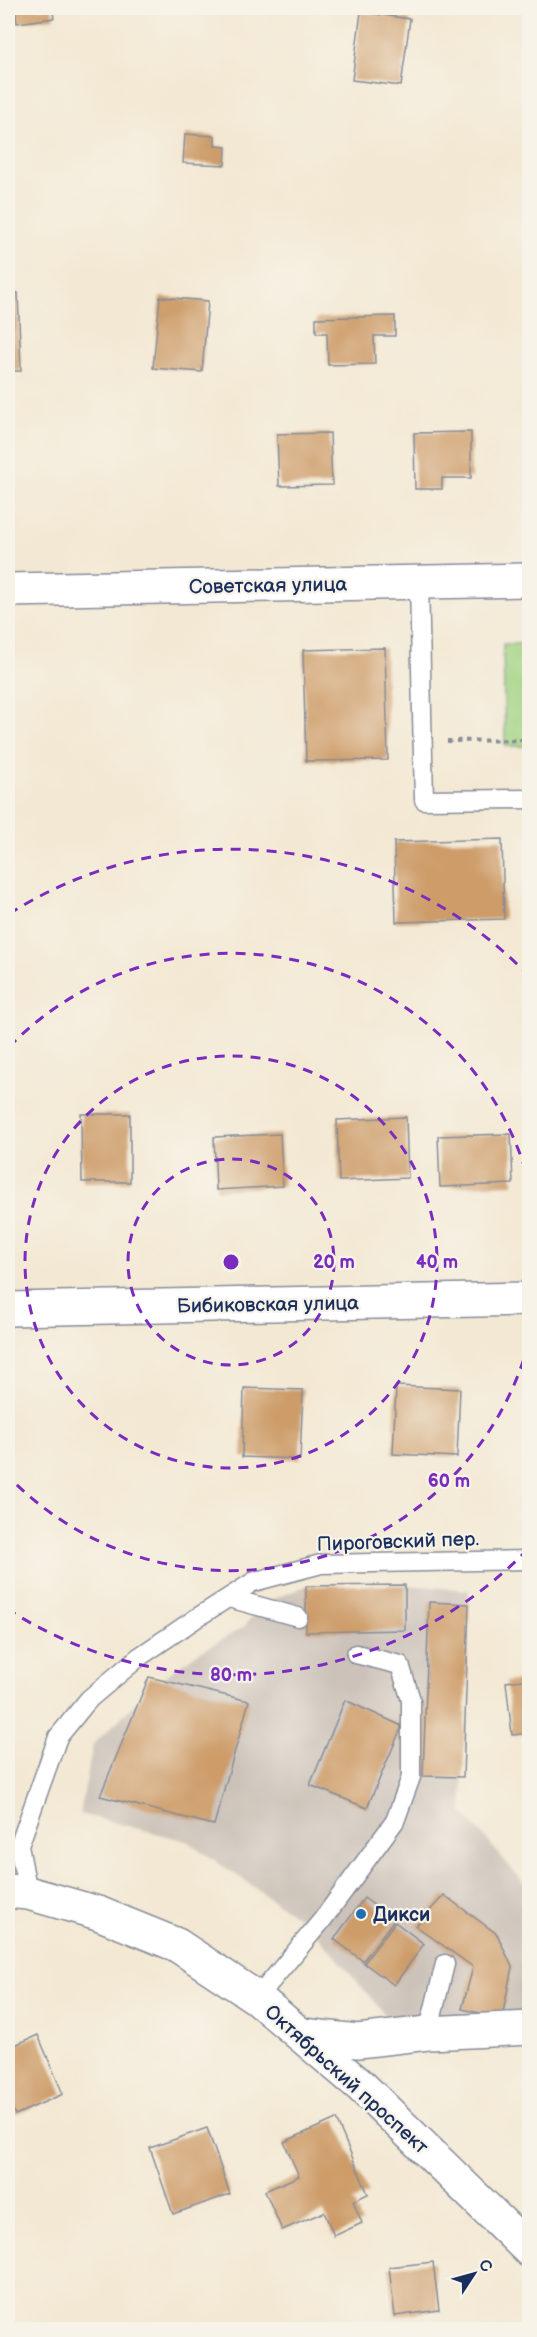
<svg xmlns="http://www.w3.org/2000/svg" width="537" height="2337" viewBox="0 0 537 2337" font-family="'Balsamiq Sans',sans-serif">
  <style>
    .industrial { fill: #ccc2b9 }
    .green { fill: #a0d281; stroke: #5e8070; stroke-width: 1.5 }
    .building { fill: #cd9c69 }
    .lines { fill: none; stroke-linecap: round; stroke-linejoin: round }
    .service-casing { stroke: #878c98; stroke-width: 21 }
    .minor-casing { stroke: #878c98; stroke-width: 36 }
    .tertiary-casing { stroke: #878c98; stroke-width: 36 }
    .path { stroke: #878c98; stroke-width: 4; stroke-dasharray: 4.5 4.5; stroke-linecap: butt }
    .service { stroke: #fff; stroke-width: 18 }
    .minor { stroke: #fff; stroke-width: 33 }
    .tertiary { stroke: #fff; stroke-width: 33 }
    .ring { fill: none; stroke: #7b2cbf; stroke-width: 3; stroke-dasharray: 10 8 }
    .poi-dot { fill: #1f6fb2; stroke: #f7f3e8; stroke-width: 2 }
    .labels { text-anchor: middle; stroke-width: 4.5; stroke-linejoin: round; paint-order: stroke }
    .street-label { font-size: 20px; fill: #1b2f5e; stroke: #f7f3e8 }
    .poi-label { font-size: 20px; font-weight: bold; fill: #1b2f5e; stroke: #f7f3e8; text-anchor: start }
    .centre { fill: #7b2cbf; stroke: #f7f3e8; stroke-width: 3 }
    .ring-label { font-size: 18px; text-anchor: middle; font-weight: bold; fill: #7b2cbf; stroke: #f7f3e8; stroke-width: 4.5; stroke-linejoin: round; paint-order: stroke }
  </style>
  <rect width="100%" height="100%" fill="#f7f3e8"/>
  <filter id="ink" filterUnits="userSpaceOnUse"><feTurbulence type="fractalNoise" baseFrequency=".0167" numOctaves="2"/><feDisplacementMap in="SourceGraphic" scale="12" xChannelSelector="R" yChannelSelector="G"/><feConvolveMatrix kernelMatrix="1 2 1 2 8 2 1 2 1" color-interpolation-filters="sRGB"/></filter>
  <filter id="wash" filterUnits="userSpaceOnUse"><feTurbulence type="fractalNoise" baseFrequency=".008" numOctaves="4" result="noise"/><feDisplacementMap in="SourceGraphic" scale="24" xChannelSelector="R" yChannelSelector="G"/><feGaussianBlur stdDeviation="1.35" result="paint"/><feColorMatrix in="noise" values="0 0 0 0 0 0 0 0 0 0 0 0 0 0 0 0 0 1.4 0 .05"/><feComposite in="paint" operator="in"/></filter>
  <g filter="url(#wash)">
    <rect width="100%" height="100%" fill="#f3e8d3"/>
    <polygon class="industrial" points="405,1585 469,1590 462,1811 529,1889 529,2016 394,2025 309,1925 187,1841 80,1814 93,1745 156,1683 196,1654 244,1627 266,1602 306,1586"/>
    <polygon class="green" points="503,644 529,644 529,746 505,746"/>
    <g id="blocks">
      <g class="building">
        <polygon points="15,8 52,8 54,18 17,23"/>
        <polygon points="361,12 410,19 401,86 352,80"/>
        <polygon points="185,134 215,136 215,146 226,147 225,165 183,163"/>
        <polygon points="8,293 18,293 21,371 8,371"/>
        <polygon points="160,297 208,301 202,372 153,368"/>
        <polygon points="395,316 395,336 374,336 375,364 328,365 327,333 316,333 316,318"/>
        <polygon points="471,432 471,478 442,478 442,489 415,489 414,433"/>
        <polygon points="330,433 332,485 279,486 277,434"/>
        <polygon points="385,648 388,760 306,761 303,650"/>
        <polygon points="502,839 504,919 396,922 394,842"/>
        <polygon points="81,1114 130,1114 130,1182 82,1182"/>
        <polygon points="406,1117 408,1178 339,1181 337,1120"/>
        <polygon points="280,1134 283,1186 216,1190 214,1137"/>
        <polygon points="511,1134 513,1184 440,1187 438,1136"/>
        <polygon points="396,1386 460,1389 457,1457 393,1454"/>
        <polygon points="244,1388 303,1390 300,1459 242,1457"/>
        <polygon points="405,1585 405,1630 306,1632 306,1586"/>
        <polygon points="429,1602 469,1604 463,1777 423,1776"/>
        <polygon points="149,1677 249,1701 214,1825 100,1796"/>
        <polygon points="530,1679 530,1733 512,1735 506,1682"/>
        <polygon points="345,1700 402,1726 367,1808 310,1785"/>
        <polygon points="444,1895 497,1934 512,1967 502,2018 462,2009 473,1967 416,1926"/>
        <polygon points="364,1898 394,1920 363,1961 334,1939"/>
        <polygon points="395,1922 424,1944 394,1985 364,1963"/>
        <polygon points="38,2035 63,2094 15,2115 8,2098 8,2048"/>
        <polygon points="336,2119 368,2194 353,2201 362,2223 334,2236 324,2212 282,2230 265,2191 299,2176 284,2142"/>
        <polygon points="207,2128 230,2194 173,2214 150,2148"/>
        <polygon points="433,2262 439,2310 395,2316 389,2267"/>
      </g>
    </g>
  </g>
  <g filter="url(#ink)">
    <use href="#blocks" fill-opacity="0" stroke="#878c98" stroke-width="1.5"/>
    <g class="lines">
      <g class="service-casing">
        <g id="service">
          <polyline points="419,582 424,800 530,799"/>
          <polyline points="229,1598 298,1617"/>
          <polyline points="28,1893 19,1846 58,1737 89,1699 139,1657 198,1617 253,1582 321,1564 530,1560"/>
          <polyline points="257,1998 323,1919 395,1821 411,1777 411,1700 400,1665 356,1654"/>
          <polyline points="428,2033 445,1964"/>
        </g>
      </g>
      <g class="minor-casing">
        <g id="minor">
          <polyline points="8,590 530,580"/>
          <polyline points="8,1309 530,1299"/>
          <polyline points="302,2035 358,2041 428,2033 530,2028"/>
        </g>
      </g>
      <g class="tertiary-casing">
        <polyline id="tertiary" points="8,1891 28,1893 98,1913 177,1945 257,1998 362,2087 530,2251"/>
      </g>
      <polyline class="path" points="447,741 530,740"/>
      <use href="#service" class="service"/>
      <use href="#minor" class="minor"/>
      <use href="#tertiary" class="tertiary"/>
    </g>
  </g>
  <g class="ring">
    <circle cx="231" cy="1262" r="103"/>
    <circle cx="231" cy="1262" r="206"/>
    <path d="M529 1342A309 309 0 0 1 9 1477M9 1047A309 309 0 0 1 529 1182"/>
    <path d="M528 1549A413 413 0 0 1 9 1610M9 914A413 413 0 0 1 528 975"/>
  </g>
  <circle class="poi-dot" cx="361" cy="1914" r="6"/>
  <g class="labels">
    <g class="street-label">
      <text transform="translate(268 585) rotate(-1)" y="7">Советская улица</text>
      <text transform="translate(268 1304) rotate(-1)" y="7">Бибиковская улица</text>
      <text transform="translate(398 1541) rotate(-2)" y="7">Пироговский пер.</text>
      <text transform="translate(347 2079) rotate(42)" y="7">Октябрьский проспект</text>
    </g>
    <g class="poi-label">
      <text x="373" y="1921">Дикси</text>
    </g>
  </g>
  <circle cx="231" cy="1262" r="9" class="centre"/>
  <g class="ring-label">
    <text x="334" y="1268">20 m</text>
    <text x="437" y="1268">40 m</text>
    <text x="449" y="1487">60 m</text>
    <text x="231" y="1681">80 m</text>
  </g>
  <rect width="537" height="2337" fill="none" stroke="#f7f3e8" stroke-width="30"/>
  <g transform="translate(474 2274) rotate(54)" stroke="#f7f3e8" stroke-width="4.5" paint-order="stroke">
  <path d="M0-4.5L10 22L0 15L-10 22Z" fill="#1b2f5e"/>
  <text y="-9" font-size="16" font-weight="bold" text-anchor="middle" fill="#1b2f5e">С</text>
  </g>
</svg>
